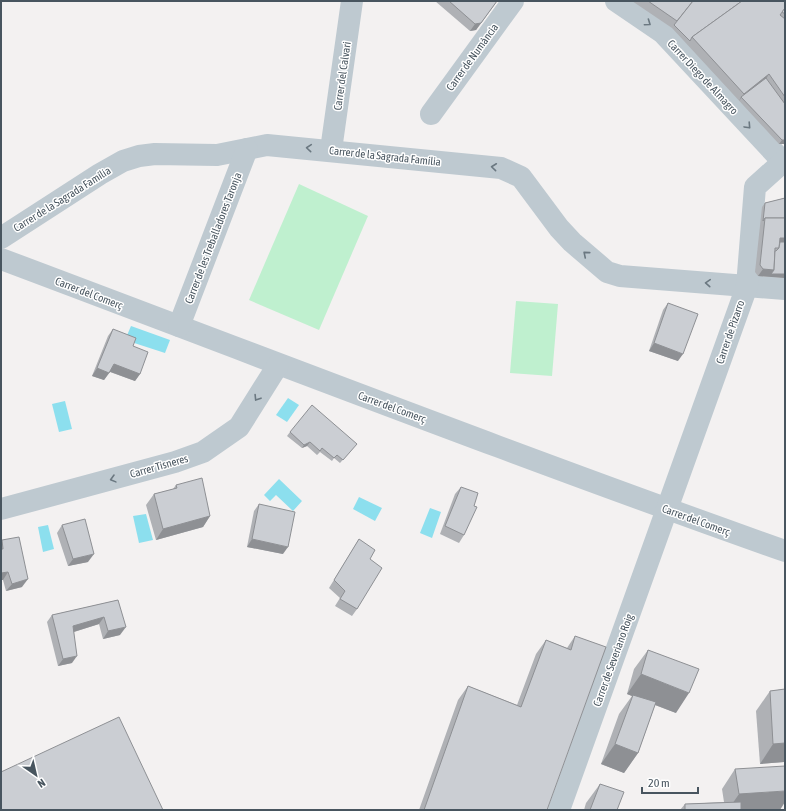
<svg xmlns="http://www.w3.org/2000/svg" width="786" height="811" viewBox="0 0 786 811" font-family="'Asap Condensed',sans-serif">
  <style>
    .green { fill: #bff0cf }
    .water { fill: #8cdfee }
    .lines { fill: none; stroke-linecap: round; stroke-linejoin: round }
    .minor { stroke: #bec9d0; stroke-width: 22 }
    .wall { fill: #afb1b5 }
    .shaded-wall { fill: #8e9094 }
    .building { fill: #cbced3; stroke: #8e9094 }
    .oneway { stroke: #6b7881 }
    .labels { text-anchor: middle; stroke-width: 3; stroke-linejoin: round; paint-order: stroke }
    .street-label { font-size: 11px; fill: #48555f; stroke: #fff }
  </style>
  <rect width="100%" height="100%" fill="#f3f1f1"/>
  <g class="green">
    <polygon points="299,184 368,216 319,330 249,300"/>
    <polygon points="516,301 558,304 552,376 510,373"/>
  </g>
  <g class="water">
    <polygon points="131,326 170,340 165,353 125,340"/>
    <polygon points="288,398 299,405 287,422 276,415"/>
    <polygon points="65,401 72,429 59,432 52,404"/>
    <polygon points="279,479 302,501 293,511 276,495 270,501 264,495"/>
    <polygon points="359,497 382,508 375,521 353,509"/>
    <polygon points="430,508 441,512 432,538 420,533"/>
    <polygon points="146,514 153,540 139,543 133,516"/>
    <polygon points="48,525 54,549 43,552 38,527"/>
  </g>
  <g class="lines">
    <g class="minor">
      <polyline points="616,1 663,33 785,164"/>
      <polyline points="431,114 513,1"/>
      <polyline points="331,150 352,1"/>
      <polyline points="1,238 100,174 123,161 139,156 155,154 217,155 267,145 501,168 521,177 559,228 572,242 607,272 620,276 785,289"/>
      <path d="M1,259c261,98 521,199 784,292"/>
      <polyline points="179,326 247,149"/>
      <polyline points="1,509 175,462 203,452 239,427 278,365"/>
      <polyline points="559,810 747,286 755,187 785,160"/>
    </g>
  </g>
  <g class="wall">
    <polygon points="435,1 497,1 476,30 470,31"/>
    <polygon points="632,1 785,1 785,144 779,144 672,28"/>
    <polygon points="785,198 785,278 758,276 755,272 762,207 765,203"/>
    <polygon points="668,303 678,361 649,351 663,310"/>
    <polygon points="113,329 133,346 140,374 135,381 110,372 104,380 92,376 108,336"/>
    <polygon points="290,432 354,447 340,463 334,458 332,461 320,452 317,455 307,446 302,448 287,436"/>
    <polygon points="176,485 210,516 203,527 156,540 146,505 154,494 173,489"/>
    <polygon points="461,487 464,535 459,543 440,534 455,494"/>
    <polygon points="259,504 283,554 247,547 254,511"/>
    <polygon points="62,525 88,562 68,566 57,533"/>
    <polygon points="359,539 370,559 357,609 352,616 335,606 340,598 329,588"/>
    <polygon points="2,540 22,587 6,591 3,580 1,580 1,541"/>
    <polygon points="118,600 120,635 103,639 99,624 74,632 72,663 58,666 47,622 52,615"/>
    <polygon points="575,636 547,810 419,810 458,700 468,686 517,705 536,654 546,640 567,648"/>
    <polygon points="648,650 676,713 655,705 638,753 624,773 601,764 619,714 632,696 627,694 634,669"/>
    <polygon points="785,689 785,760 784,762 760,764 756,711 770,691"/>
    <polygon points="735,769 780,810 680,810 685,804 724,802 722,789"/>
    <polygon points="600,784 617,810 584,810 586,803"/>
  </g>
  <g class="shaded-wall">
    <polygon points="497,1 476,30 470,31 475,24"/>
    <polygon points="769,74 764,82 741,97 739,101 744,94"/>
    <polygon points="782,140 785,140 785,144 779,144"/>
    <polygon points="780,238 785,238 785,245 777,245"/>
    <polygon points="763,269 774,270 785,274 785,278 758,276"/>
    <polygon points="654,343 683,354 678,361 649,351"/>
    <polygon points="114,364 140,374 135,381 108,371"/>
    <polygon points="97,368 109,373 104,380 92,376"/>
    <polygon points="310,442 307,446 302,448 304,445"/>
    <polygon points="210,516 203,527 156,540 163,529"/>
    <polygon points="252,539 288,547 283,554 247,547"/>
    <polygon points="94,554 88,562 68,566 73,559"/>
    <polygon points="8,572 3,580 1,580 1,573"/>
    <polygon points="28,579 22,587 6,591 12,584"/>
    <polygon points="104,617 99,624 67,634 73,626"/>
    <polygon points="126,627 120,635 103,639 108,631"/>
    <polygon points="77,656 72,663 58,666 63,659"/>
    <polygon points="641,674 689,693 676,713 632,696 633,695 632,696 627,694"/>
    <polygon points="785,743 785,760 784,762 760,764 773,744"/>
    <polygon points="615,744 638,753 624,773 601,764"/>
    <polygon points="785,791 785,802 780,810 728,810 739,794"/>
  </g>
  <g class="building">
    <polygon points="449,1 497,1 481,23 475,24"/>
    <polygon points="648,1 693,1 677,21"/>
    <polygon points="693,1 742,1 692,37 690,41 674,25"/>
    <polygon points="742,1 785,1 785,8 780,15 785,19 785,97 769,74 744,94 692,37"/>
    <polygon points="785,8 785,14 782,12"/>
    <polygon points="766,78 785,104 785,140 782,140 741,97"/>
    <polygon points="785,198 785,218 765,218 763,221 765,203"/>
    <polygon points="765,218 785,218 785,238 780,238 779,248 775,248 774,270 763,269 760,265"/>
    <polygon points="780,242 785,242 785,274 771,274 774,270 775,251 776,251 779,248"/>
    <polygon points="668,303 698,314 683,354 654,343"/>
    <polygon points="113,329 136,338 133,346 148,352 140,374 114,364 109,373 97,368"/>
    <polygon points="312,405 357,444 343,460 337,455 334,458 322,448 320,451 310,442 304,445 290,432"/>
    <polygon points="202,478 210,516 163,529 154,494 177,488 176,485"/>
    <polygon points="461,487 478,493 474,506 477,507 464,535 445,526"/>
    <polygon points="259,504 295,512 288,547 252,539"/>
    <polygon points="85,519 94,554 73,559 62,525"/>
    <polygon points="19,537 28,579 12,584 8,572 1,573 1,549 3,549 2,540"/>
    <polygon points="359,539 375,550 370,559 382,568 357,609 340,599 345,591 334,580"/>
    <polygon points="118,600 126,627 108,631 104,617 73,626 77,656 63,659 52,615"/>
    <polygon points="575,636 606,647 547,810 424,810 468,686 521,707 546,640 571,650"/>
    <polygon points="648,650 699,669 689,693 641,674"/>
    <polygon points="785,689 785,743 773,744 770,691"/>
    <polygon points="633,695 656,702 638,753 615,744"/>
    <polygon points="119,717 163,810 1,810 1,772"/>
    <polygon points="785,766 785,791 739,794 735,769"/>
    <polygon points="600,784 624,792 617,810 590,810"/>
    <polygon points="741,802 741,810 685,810 685,804"/>
  </g>
  <defs><path id="oneway-chevron" d="M-2-3.5L2.5 0L-2 3.5" fill="none" stroke-width="1.6" stroke-linecap="round" stroke-linejoin="round"/></defs>
  <g class="oneway">
    <use href="#oneway-chevron" transform="translate(648 23) rotate(35)"/>
    <use href="#oneway-chevron" transform="translate(748 126) rotate(47)"/>
    <use href="#oneway-chevron" transform="translate(309 148) rotate(-175)"/>
    <use href="#oneway-chevron" transform="translate(494 167) rotate(-174)"/>
    <use href="#oneway-chevron" transform="translate(586 254) rotate(-140)"/>
    <use href="#oneway-chevron" transform="translate(708 283) rotate(-176)"/>
    <use href="#oneway-chevron" transform="translate(257 398) rotate(122)"/>
    <use href="#oneway-chevron" transform="translate(113 479) rotate(165)"/>
  </g>
  <g class="labels">
    <g class="street-label">
      <text transform="translate(472 57) rotate(-54)" y="4">Carrer de Numància</text>
      <text transform="translate(342 76) rotate(-82)" y="4">Carrer del Calvari</text>
      <text transform="translate(703 77) rotate(47)" y="4">Carrer Diego de Almagro</text>
      <text transform="translate(385 156) rotate(6)" y="4">Carrer de la Sagrada Família</text>
      <text transform="translate(62 199) rotate(-32)" y="4">Carrer de la Sagrada Família</text>
      <text transform="translate(213 238) rotate(-69)" y="4">Carrer de les Treballadores Taronja</text>
      <text transform="translate(89 293) rotate(21)" y="4">Carrer del Comerç</text>
      <text transform="translate(730 332) rotate(-71)" y="4">Carrer de Pizarro</text>
      <text transform="translate(392 407) rotate(20)" y="4">Carrer del Comerç</text>
      <text transform="translate(159 466) rotate(-16)" y="4">Carrer Tisneres</text>
      <text transform="translate(696 520) rotate(20)" y="4">Carrer del Comerç</text>
      <text transform="translate(613 660) rotate(-70)" y="4">Carrer de Severiano Roig</text>
    </g>
  </g>
  <rect width="786" height="811" fill="none" stroke="#48555f" stroke-width="4"/>
  <g transform="translate(36 775) rotate(146)" stroke="#ffffff" stroke-width="3" paint-order="stroke">
  <path d="M0-3L7 15L0 10L-7 15Z" fill="#48555f"/>
  <text y="-6" font-size="11" font-weight="bold" text-anchor="middle" fill="#48555f">N</text>
  </g>
  <path d="M642 787v6h56v-6" fill="none" stroke="#48555f" stroke-width="2"/>
  <text x="648" y="787" font-size="12" fill="#48555f" stroke="#ffffff" stroke-width="3" paint-order="stroke">20 m</text>
</svg>
